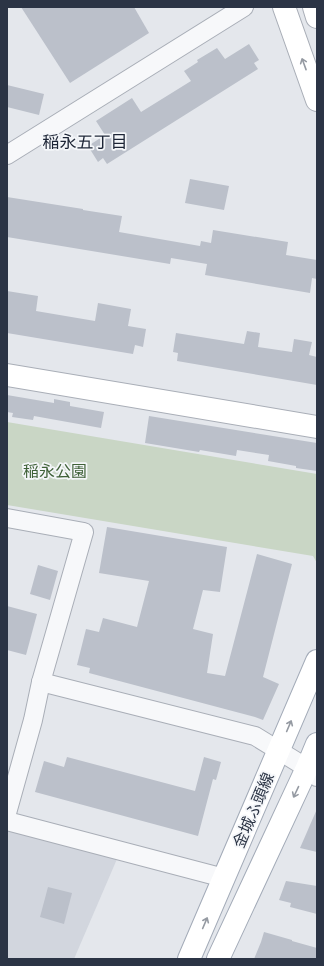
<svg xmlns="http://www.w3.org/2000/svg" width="324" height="966" viewBox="0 0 324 966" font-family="'Alegreya Sans','Noto Sans JP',sans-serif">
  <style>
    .built { fill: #d2d6de }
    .green { fill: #c9d6c5 }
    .building { fill: #bbc0ca }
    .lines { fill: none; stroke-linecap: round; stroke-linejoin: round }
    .street-casing { stroke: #a9aeb7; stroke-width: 20 }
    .secondary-casing { stroke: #a9aeb7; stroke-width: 24 }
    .primary-casing { stroke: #a3abb8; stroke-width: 24 }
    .street { stroke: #f7f8fa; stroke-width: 18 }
    .secondary { stroke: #fff; stroke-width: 22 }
    .primary { stroke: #fff; stroke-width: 22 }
    .oneway { stroke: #959aa2 }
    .labels { text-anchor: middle; stroke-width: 3.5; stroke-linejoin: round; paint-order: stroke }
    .park-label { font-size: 16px; fill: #3f6138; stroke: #f4f6f9 }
    .street-label { font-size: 16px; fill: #2b3445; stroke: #f4f6f9 }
    .neighbourhood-label { font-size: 17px; fill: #1d2536; stroke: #f4f6f9 }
  </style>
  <rect width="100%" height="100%" fill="#e4e7ec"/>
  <polygon class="built" points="7,830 117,859 74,959 7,959"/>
  <polygon class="green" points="7,422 317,474 317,563 313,556 7,505"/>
  <g class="building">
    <polygon points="21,7 134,7 149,33 70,83"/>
    <polygon points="249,44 259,60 254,63 258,69 107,164 103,158 98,162 88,146 105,135 96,121 132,98 141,112 191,81 184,71 198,62 197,60 217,48 225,59"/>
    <polygon points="7,85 44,94 39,115 7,107"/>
    <polygon points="190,179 229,186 224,210 185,203"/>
    <polygon points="7,197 83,209 83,210 122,216 119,232 200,246 201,241 211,243 213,230 288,242 286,255 317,260 317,279 312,278 310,293 205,275 207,264 171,258 170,264 7,237"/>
    <polygon points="7,291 38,296 36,311 95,321 98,303 131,309 128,326 146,329 143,347 135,345 133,354 7,333"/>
    <polygon points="247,331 260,333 258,347 292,352 294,339 312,342 309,355 317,357 317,385 177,361 178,353 173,352 176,333 244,344"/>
    <polygon points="7,395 54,403 54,399 70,402 70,406 104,412 101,428 34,416 33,420 12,417 13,413 7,412"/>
    <polygon points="149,416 317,443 317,471 296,468 296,466 268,461 269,455 237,450 236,456 200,450 199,452 145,443"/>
    <polygon points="107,527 227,547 220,592 203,590 193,629 213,634 207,673 225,676 257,554 292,564 263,677 279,684 263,720 255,717 89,673 90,668 77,665 86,629 99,632 103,618 137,627 149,581 99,573"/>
    <polygon points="38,565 58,571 50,600 30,594"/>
    <polygon points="7,606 37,614 26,655 7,650"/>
    <polygon points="67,757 195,791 204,757 221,762 216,780 213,779 198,836 35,792 44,761 64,767"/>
    <polygon points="317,809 317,852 300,848"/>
    <polygon points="286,881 317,886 317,914 290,907 291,903 279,900"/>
    <polygon points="48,887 72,893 64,924 40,917"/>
    <polygon points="264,932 292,940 292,941 317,948 317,959 254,959 261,942"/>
  </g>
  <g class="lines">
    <g class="street-casing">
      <g id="street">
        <polyline points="7,155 244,7"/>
        <polyline points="7,518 84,532 41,682 33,720 7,813"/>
        <polyline points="41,682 255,736 307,768 317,777"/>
        <polyline points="7,821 224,878"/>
      </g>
    </g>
    <g class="secondary-casing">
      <g id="secondary">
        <polyline points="284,7 317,100"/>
        <polyline points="314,7 317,17"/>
        <polyline points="7,375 317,427"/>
      </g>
    </g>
    <g class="primary-casing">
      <g id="primary">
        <polyline points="189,959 317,661"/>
        <polyline points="218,959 307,768 317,744"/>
      </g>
    </g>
    <use href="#street" class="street"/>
    <use href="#secondary" class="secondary"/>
    <use href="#primary" class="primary"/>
  </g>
  <defs><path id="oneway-shaft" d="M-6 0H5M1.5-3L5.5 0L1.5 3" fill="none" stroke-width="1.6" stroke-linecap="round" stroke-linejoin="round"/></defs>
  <g class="oneway">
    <use href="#oneway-shaft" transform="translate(304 64) rotate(-110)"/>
    <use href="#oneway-shaft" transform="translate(289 726) rotate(-67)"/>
    <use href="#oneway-shaft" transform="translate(296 792) rotate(115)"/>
    <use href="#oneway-shaft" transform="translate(205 923) rotate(-67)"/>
  </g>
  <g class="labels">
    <g class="park-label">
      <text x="55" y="477">稲永公園</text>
    </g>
    <g class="street-label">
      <text transform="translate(253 810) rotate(-67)" y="6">金城ふ頭線</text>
    </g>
    <g class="neighbourhood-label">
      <text x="85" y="148">稲永五丁目</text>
    </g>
  </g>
  <rect width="324" height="966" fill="none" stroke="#2b3445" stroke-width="16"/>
</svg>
